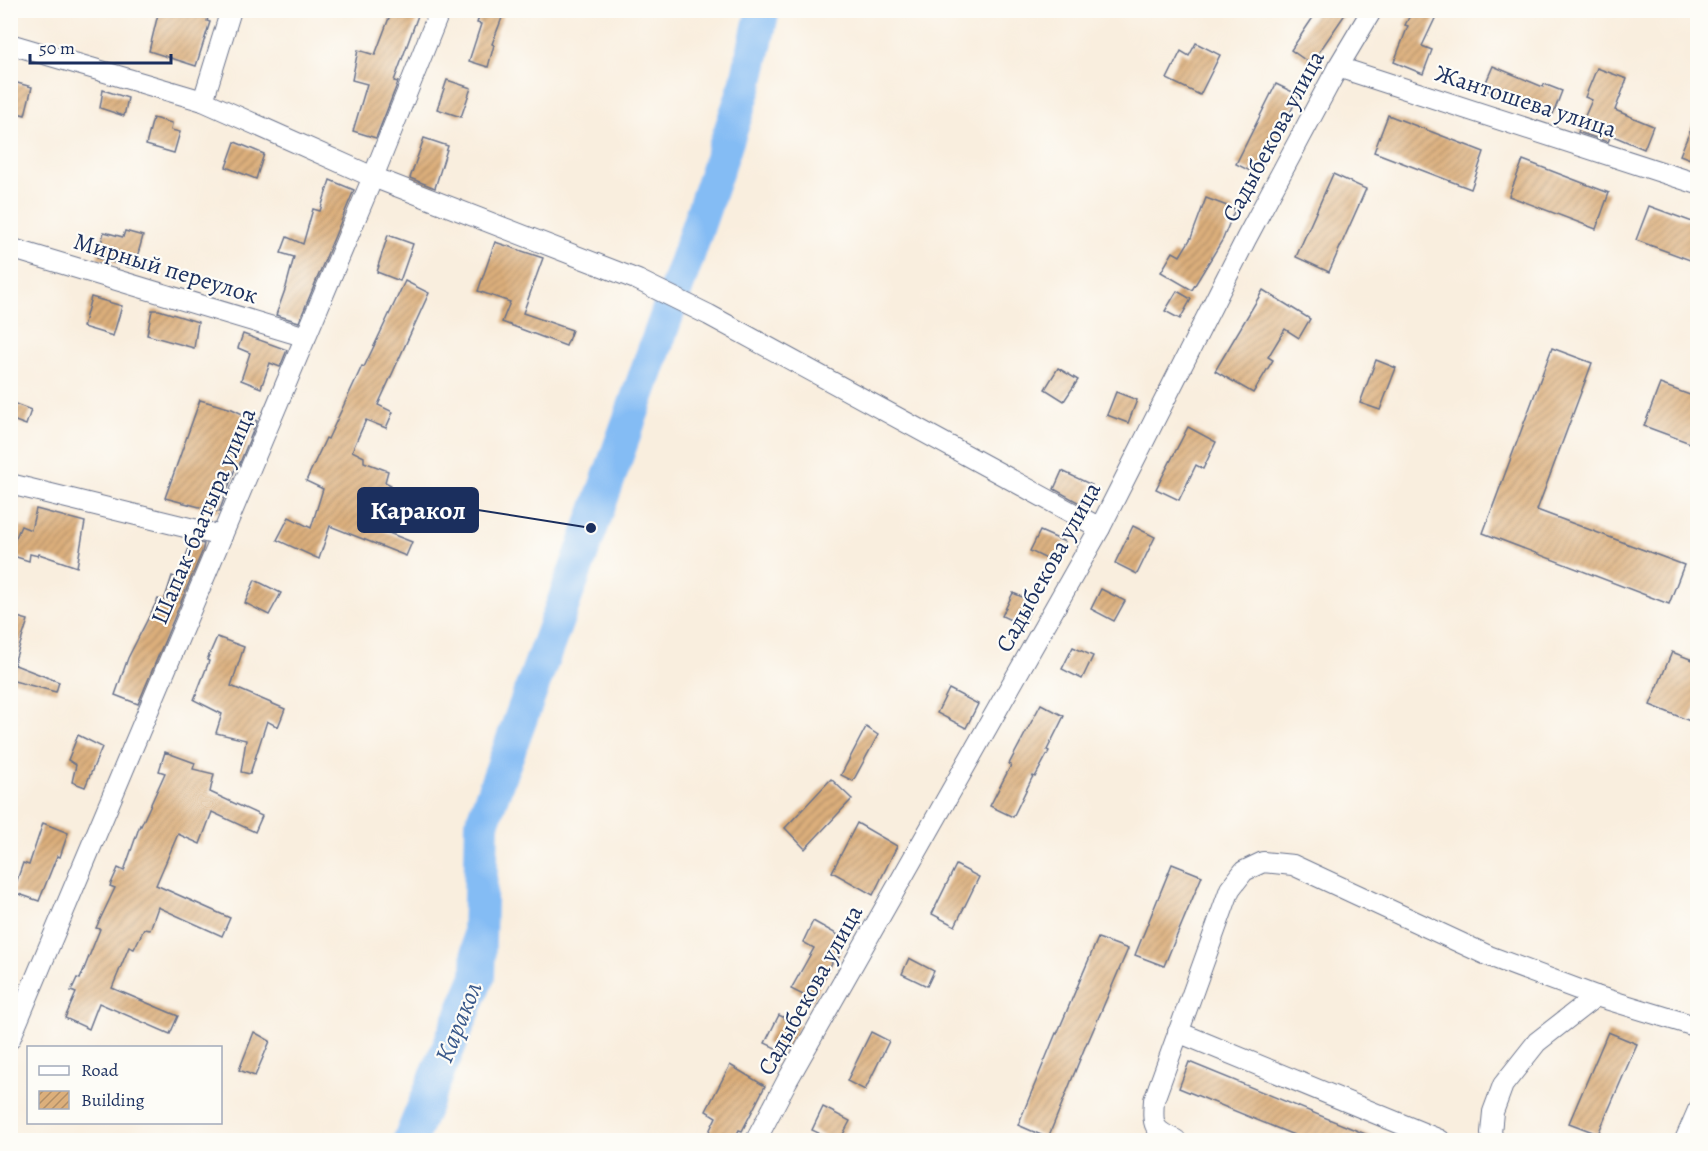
<svg xmlns="http://www.w3.org/2000/svg" width="1708" height="1151" viewBox="0 0 1708 1151" font-family="Alegreya,serif">
  <style>
    .lines { fill: none; stroke-linecap: round; stroke-linejoin: round }
    .river { stroke: #84bcf4; stroke-width: 34 }
    .building { fill: url(#building-hatch) }
    .minor-casing { stroke: #69728b; stroke-width: 22 }
    .minor { stroke: #fff; stroke-width: 20 }
    .labels { text-anchor: middle; stroke-width: 4.5; stroke-linejoin: round; paint-order: stroke }
    .street-label { font-size: 24px; fill: #1b2f5e; stroke: #fdfcf7 }
    .water-label { font-size: 26px; font-style: italic; fill: #3a598b; stroke: #fdfcf7 }
    .leader { fill: none; stroke: #1b2f5e; stroke-width: 2 }
    .callout-dot { fill: #1b2f5e; stroke: #fdfcf7; stroke-width: 2 }
    .callout { fill: #1b2f5e; stroke: #1b2f5e; stroke-width: 2 }
    .callout-label { font-size: 26px; text-anchor: middle; font-weight: bold; fill: #fff }
  </style>
  <defs>
    <pattern id="building-hatch" width="6" height="6" patternUnits="userSpaceOnUse" patternTransform="scale(1.5)"><rect width="6" height="6" fill="#dcaf7b"/><path d="M-1 1l2-2M0 6l6-6M5 7l2-2" fill="none" stroke="#b28f68"/></pattern>
  </defs>
  <rect width="100%" height="100%" fill="#fdfcf7"/>
  <filter id="ink" filterUnits="userSpaceOnUse"><feTurbulence type="fractalNoise" baseFrequency=".0167" numOctaves="2"/><feDisplacementMap in="SourceGraphic" scale="12" xChannelSelector="R" yChannelSelector="G"/><feConvolveMatrix kernelMatrix="1 2 1 2 8 2 1 2 1" color-interpolation-filters="sRGB"/></filter>
  <filter id="wash" filterUnits="userSpaceOnUse"><feTurbulence type="fractalNoise" baseFrequency=".008" numOctaves="4" result="noise"/><feDisplacementMap in="SourceGraphic" scale="24" xChannelSelector="R" yChannelSelector="G"/><feGaussianBlur stdDeviation="1.35" result="paint"/><feColorMatrix in="noise" values="0 0 0 0 0 0 0 0 0 0 0 0 0 0 0 0 0 1.4 0 .05"/><feComposite in="paint" operator="in"/></filter>
  <g filter="url(#wash)">
    <rect width="100%" height="100%" fill="#f9eede"/>
    <g class="lines">
      <polyline class="river" points="410,1140 478,976 482,823 591,528 686,261 746,85 763,10"/>
    </g>
    <g id="blocks">
      <g class="building">
        <polygon points="159,10 210,10 207,21 210,22 196,66 149,51"/>
        <polygon points="392,10 420,10 394,81 398,82 376,138 353,131 367,84 352,80 358,50 375,55"/>
        <polygon points="481,10 505,10 492,44 494,45 488,67 469,61 481,24 477,23"/>
        <polygon points="1318,10 1348,10 1311,64 1291,50"/>
        <polygon points="1413,10 1439,10 1422,46 1432,50 1423,74 1394,62 1408,26 1405,25"/>
        <polygon points="1196,43 1220,55 1200,95 1167,79 1181,51 1189,56"/>
        <polygon points="1493,66 1543,87 1544,84 1562,91 1553,114 1522,102 1521,105 1483,89"/>
        <polygon points="1597,68 1627,79 1615,110 1653,126 1644,149 1611,135 1608,142 1578,132 1592,100 1585,97"/>
        <polygon points="447,80 471,88 461,117 437,109"/>
        <polygon points="10,81 32,87 25,115 10,111"/>
        <polygon points="1276,84 1299,95 1258,175 1236,164"/>
        <polygon points="103,90 128,98 124,116 100,108"/>
        <polygon points="1697,114 1698,114 1698,162 1680,155"/>
        <polygon points="1388,115 1484,152 1471,189 1374,152"/>
        <polygon points="153,118 172,123 171,130 180,132 174,153 146,145"/>
        <polygon points="424,138 448,146 435,188 410,178"/>
        <polygon points="235,142 264,154 256,179 226,167"/>
        <polygon points="1523,160 1609,193 1596,229 1509,196"/>
        <polygon points="1333,174 1366,189 1329,272 1296,257"/>
        <polygon points="330,180 354,190 299,322 276,315 286,287 294,257 281,253 287,237 303,244 313,209 320,211"/>
        <polygon points="1206,198 1235,209 1223,239 1192,290 1161,272 1173,252 1180,256 1191,238"/>
        <polygon points="1649,206 1698,224 1698,263 1636,240"/>
        <polygon points="125,231 143,236 134,268 97,258 104,232 123,237"/>
        <polygon points="388,235 413,244 400,281 377,272 379,266 378,266"/>
        <polygon points="495,242 543,258 523,313 572,330 566,346 502,322 510,302 478,291"/>
        <polygon points="405,281 429,293 378,405 393,412 386,428 366,420 352,451 364,457 364,462 388,471 385,482 391,485 371,526 412,542 406,556 330,526 319,559 277,540 289,517 311,528 323,489 306,481 326,438 328,439 362,366 364,367"/>
        <polygon points="1263,290 1310,319 1299,338 1285,329 1268,357 1273,360 1253,393 1215,371"/>
        <polygon points="1177,291 1191,299 1180,319 1165,311"/>
        <polygon points="91,297 122,306 113,336 83,327"/>
        <polygon points="152,310 159,310 198,322 194,348 147,335"/>
        <polygon points="243,334 287,350 280,367 270,363 261,388 241,380 250,353 238,348"/>
        <polygon points="1552,348 1592,363 1537,510 1684,565 1669,604 1483,533"/>
        <polygon points="1376,360 1396,368 1380,410 1360,403"/>
        <polygon points="1058,368 1078,380 1064,401 1045,389"/>
        <polygon points="1660,384 1698,398 1698,446 1644,426"/>
        <polygon points="1116,392 1137,400 1128,423 1107,415"/>
        <polygon points="200,400 232,409 257,421 237,470 235,469 219,512 165,498"/>
        <polygon points="10,402 31,410 26,425 10,419"/>
        <polygon points="1188,427 1216,442 1203,469 1196,465 1179,500 1156,489"/>
        <polygon points="1062,471 1092,485 1083,505 1054,489"/>
        <polygon points="36,509 85,522 77,567 39,554 38,556 30,554 29,561 10,555 10,551 21,526 31,530"/>
        <polygon points="1133,526 1155,537 1137,574 1115,563"/>
        <polygon points="1040,531 1065,542 1055,563 1030,551"/>
        <polygon points="192,541 204,544 202,552 138,704 115,695 128,658 158,599 164,601 172,576 177,578"/>
        <polygon points="255,580 281,593 269,615 245,603"/>
        <polygon points="1101,589 1125,601 1114,621 1091,609"/>
        <polygon points="1013,593 1034,602 1023,626 1002,616"/>
        <polygon points="10,615 28,620 14,663 10,663"/>
        <polygon points="217,637 244,647 231,686 285,709 278,727 267,721 250,774 241,772 246,740 216,733 222,714 194,700 209,661 207,660"/>
        <polygon points="1073,647 1093,656 1082,679 1062,669"/>
        <polygon points="1672,652 1698,662 1698,703 1690,721 1650,705"/>
        <polygon points="10,663 59,682 56,692 10,680"/>
        <polygon points="949,689 978,704 966,728 937,713"/>
        <polygon points="1041,704 1064,716 1047,750 1049,751 1035,777 1033,776 1013,817 990,806 1011,765 1009,764"/>
        <polygon points="866,727 878,735 853,781 841,775"/>
        <polygon points="78,735 102,747 85,787 72,782 76,765 68,760"/>
        <polygon points="165,752 195,763 193,769 214,774 210,792 262,816 255,832 212,812 200,844 178,834 156,885 230,918 222,936 158,907 150,930 144,929 134,949 129,947 112,988 178,1016 170,1034 99,1003 89,1029 65,1018 76,993 71,991 77,978 80,979 100,929 96,928 115,888 110,886 118,868 124,871 140,825 141,826 165,773 159,771"/>
        <polygon points="831,779 852,799 805,849 785,828"/>
        <polygon points="43,823 68,833 60,857 57,856 39,901 13,892 23,863 29,865"/>
        <polygon points="857,823 897,846 873,895 832,872"/>
        <polygon points="1172,864 1202,876 1164,966 1135,955"/>
        <polygon points="956,865 979,877 955,926 932,914"/>
        <polygon points="813,921 847,940 837,961 834,959 813,1000 791,989 814,948 803,942"/>
        <polygon points="1098,938 1128,949 1088,1042 1087,1042 1048,1138 1018,1125 1056,1033 1057,1034"/>
        <polygon points="909,958 934,971 927,986 902,974"/>
        <polygon points="779,1015 800,1026 786,1053 765,1043"/>
        <polygon points="254,1032 270,1041 255,1076 239,1070"/>
        <polygon points="871,1032 889,1041 865,1090 847,1081"/>
        <polygon points="1608,1032 1637,1044 1598,1134 1569,1123"/>
        <polygon points="1189,1062 1380,1140 1306,1140 1179,1088"/>
        <polygon points="730,1065 765,1086 742,1131 739,1130 734,1140 705,1140 716,1117 706,1111"/>
        <polygon points="823,1107 850,1121 840,1140 833,1140 812,1130"/>
      </g>
    </g>
  </g>
  <g filter="url(#ink)">
    <use href="#blocks" fill-opacity="0" stroke="#69728b" stroke-width="1.5"/>
    <g class="lines">
      <g class="minor-casing">
        <g id="minor">
          <polyline points="10,44 203,101 373,177 638,280 709,315 1100,528"/>
          <polyline points="1338,67 1698,184"/>
          <polyline points="203,101 231,10"/>
          <polyline points="10,248 306,337"/>
          <polyline points="10,484 222,536"/>
          <polyline points="1178,1032 1440,1140"/>
          <polyline points="10,1039 373,177 440,10"/>
          <polyline points="756,1140 787,1081 1100,528 1246,239 1338,67 1372,10"/>
          <path d="M1176,1140c-23,-10 -24,-14 -22,-40l76,-211 14,-18 19,-9 30,3 196,91 107,40 102,31"/>
          <polyline points="1494,1140 1491,1133 1493,1112 1503,1085 1537,1042 1596,996"/>
          <polyline points="1685,1140 1698,1110"/>
        </g>
      </g>
      <use href="#minor" class="minor"/>
    </g>
  </g>
  <g class="labels">
    <g class="street-label">
      <text transform="translate(1526 101) rotate(18)" y="8">Жантошева улица</text>
      <text transform="translate(1273 136) rotate(-62)" y="8">Садыбекова улица</text>
      <text transform="translate(166 268) rotate(17)" y="8">Мирный переулок</text>
      <text transform="translate(203 516) rotate(-67)" y="8">Шапак-баатыра улица</text>
      <text transform="translate(1048 567) rotate(-61)" y="8">Садыбекова улица</text>
      <text transform="translate(810 990) rotate(-61)" y="8">Садыбекова улица</text>
    </g>
    <g class="water-label">
      <text transform="translate(458 1022) rotate(-68)" y="9">Каракол</text>
    </g>
  </g>
  <path class="leader" d="M591 528L478 510"/>
  <circle class="callout-dot" cx="591" cy="528" r="6"/>
  <rect class="callout" x="358" y="488" width="120" height="44" rx="6"/>
  <g class="callout-label">
    <text x="418" y="519">Каракол</text>
  </g>
  <rect width="1708" height="1151" fill="none" stroke="#fdfcf7" stroke-width="36"/>
  <rect x="27" y="1046" width="195" height="78" fill="#fdfcf7" stroke="#a3aaba" stroke-width="1.5"/>
  <rect x="39" y="1066" width="30" height="9" fill="#ffffff" stroke="#a3aaba" stroke-width="1.5"/>
  <text x="81" y="1076" font-size="18" fill="#1b2f5e">Road</text>
  <rect x="39" y="1091" width="30" height="18" fill="url(#building-hatch)" stroke="#a3aaba" stroke-width="1.5"/>
  <text x="81" y="1106" font-size="18" fill="#1b2f5e">Building</text>
  <path d="M30 54v9h141v-9" fill="none" stroke="#1b2f5e" stroke-width="3"/>
  <text x="39" y="54" font-size="18" fill="#1b2f5e" stroke="#fdfcf7" stroke-width="4.5" paint-order="stroke">50 m</text>
</svg>
